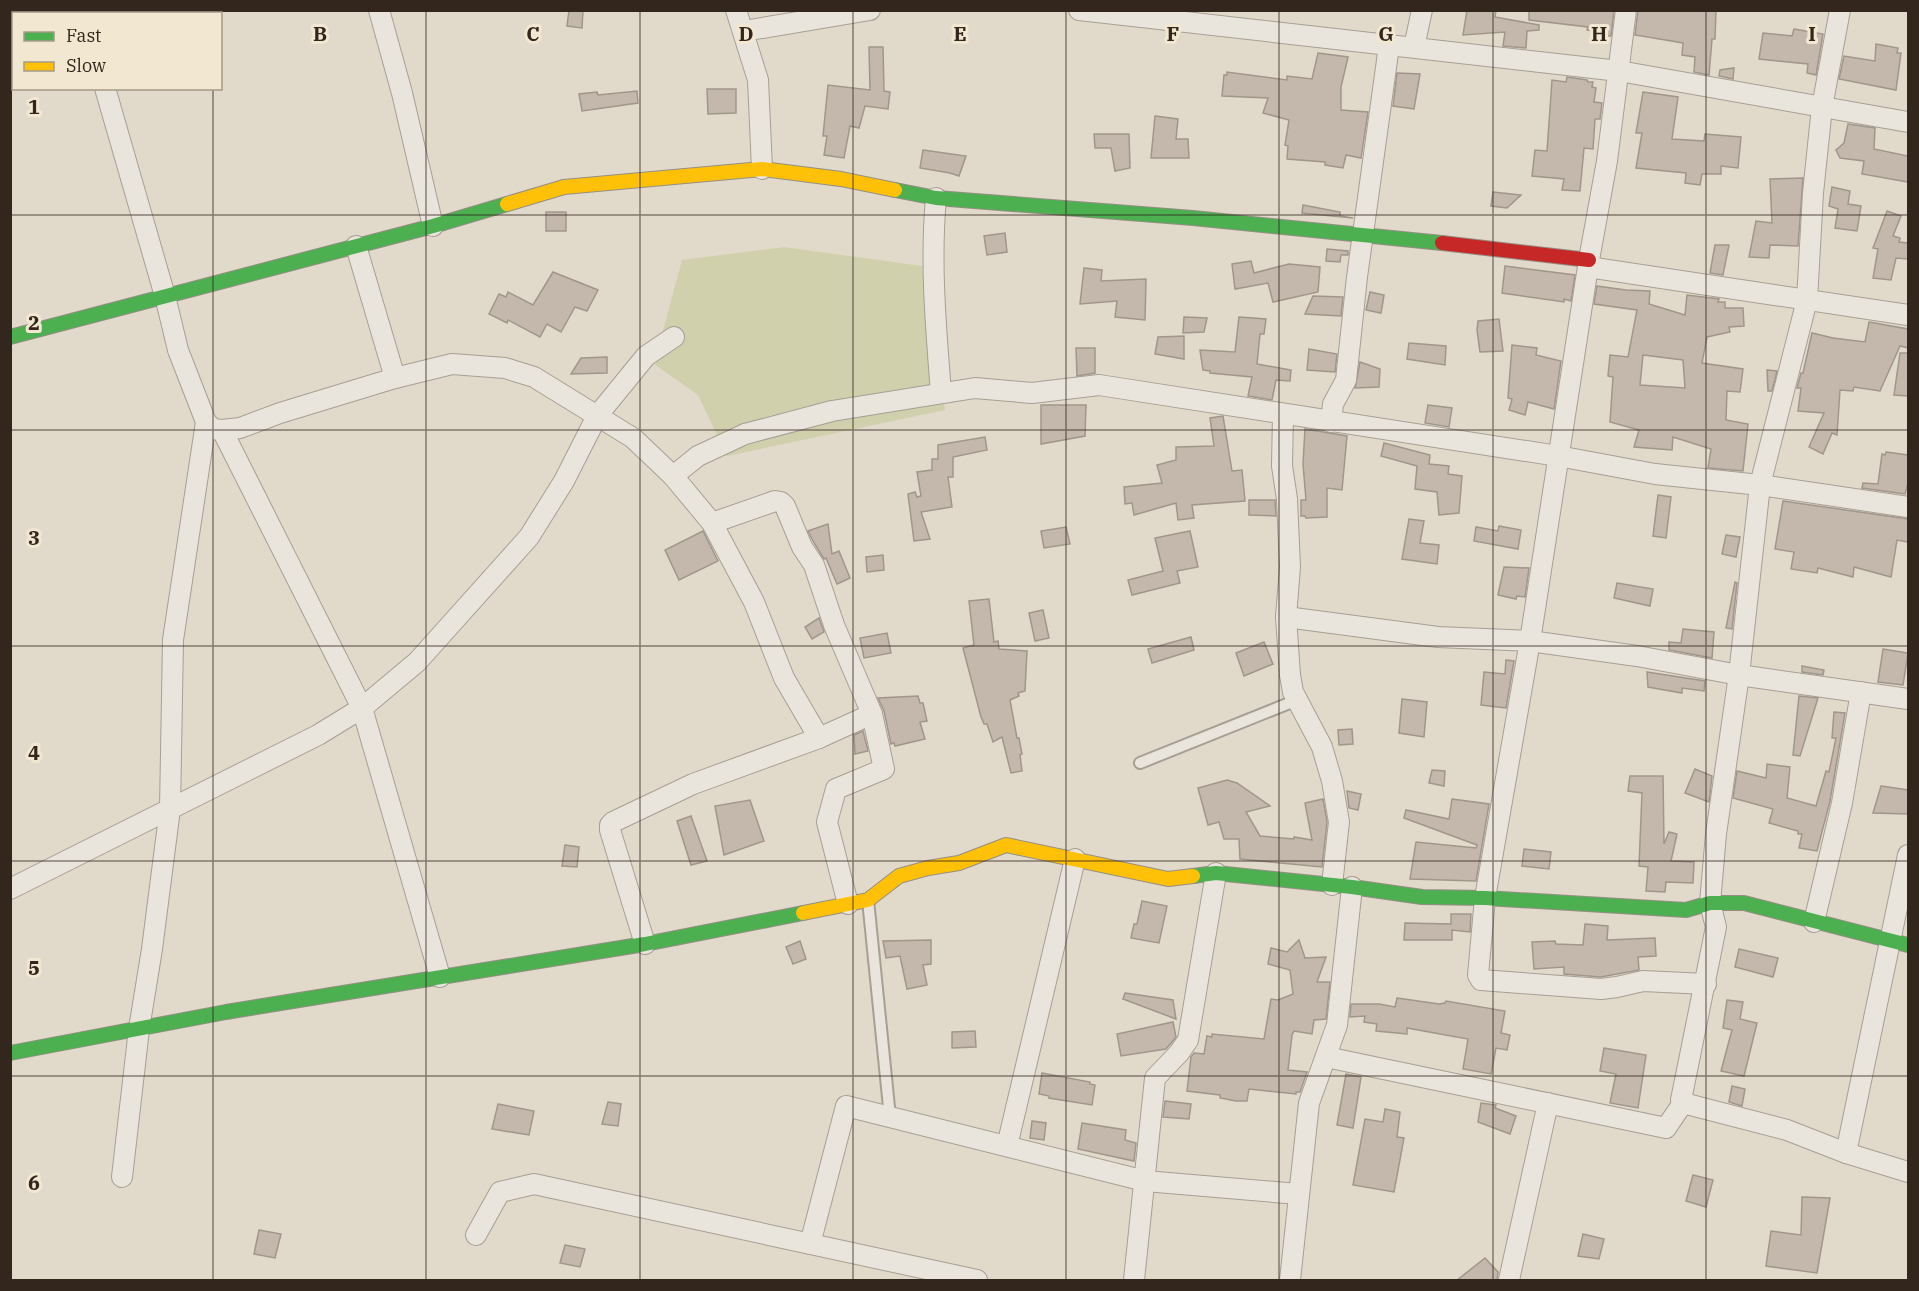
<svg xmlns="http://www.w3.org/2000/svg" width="1919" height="1291" viewBox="0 0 1919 1291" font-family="'IBM Plex Serif',serif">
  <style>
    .green { fill: #d0d0ad }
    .building { fill: #c4b8ac; stroke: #a1968a; stroke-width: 1.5; fill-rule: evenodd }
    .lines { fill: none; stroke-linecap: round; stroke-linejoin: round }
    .lane-casing { stroke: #a69f94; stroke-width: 14 }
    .street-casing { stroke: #a69f94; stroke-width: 22 }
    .fast-casing { stroke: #958e84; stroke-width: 16 }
    .slow-casing { stroke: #958e84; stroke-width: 16 }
    .jam-casing { stroke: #958e84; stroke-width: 16 }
    .lane { stroke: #eae5dc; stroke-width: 10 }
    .street { stroke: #eae5dc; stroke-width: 20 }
    .fast { stroke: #4caf50; stroke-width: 14 }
    .slow { stroke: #ffc107; stroke-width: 14 }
    .jam { stroke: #c62828; stroke-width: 14 }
    .grid { fill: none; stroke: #33271d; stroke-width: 1.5; stroke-opacity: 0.55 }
    .grid-label { font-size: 20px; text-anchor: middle; font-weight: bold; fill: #33271d; stroke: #f2e7d0; stroke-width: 6; stroke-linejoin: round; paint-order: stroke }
  </style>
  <rect width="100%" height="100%" fill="#e1daca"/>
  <polygon class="green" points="784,247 922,266 945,410 727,456 698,395 654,364 682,260"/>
  <g class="building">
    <polygon points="569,10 583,10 582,28 567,26"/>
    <polygon points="1467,10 1496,10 1495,17 1539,25 1539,30 1527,31 1526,48 1503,46 1505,32 1463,35"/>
    <polygon points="1529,10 1614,10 1611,36 1598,35 1598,32 1587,30 1588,27 1529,20"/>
    <polygon points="1638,10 1716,10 1715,39 1712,39 1709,75 1694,72 1695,57 1682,55 1683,43 1635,35"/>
    <polygon points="1794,29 1823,34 1816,75 1807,73 1808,64 1759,59 1763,33 1792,36"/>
    <polygon points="1876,44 1898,48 1897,53 1901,53 1896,90 1839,79 1844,56 1875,61"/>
    <polygon points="869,47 883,47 884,91 890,92 888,109 865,106 859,128 850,126 844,158 824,155 827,136 823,136 828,85 870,90"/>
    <polygon points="1318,53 1348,57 1341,87 1341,110 1368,112 1361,158 1346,155 1343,168 1325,165 1325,162 1287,159 1288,146 1285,145 1289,120 1263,113 1268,98 1222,96 1224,75 1227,75 1227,72 1287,80 1287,76 1312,79"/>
    <polygon points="1734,68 1733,79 1719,76 1720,70"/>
    <polygon points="1397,73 1420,74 1414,109 1393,106"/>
    <polygon points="1567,77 1587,80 1588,82 1593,82 1592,87 1596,88 1594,102 1602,103 1600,119 1595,119 1593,149 1584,148 1580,191 1562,190 1564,179 1532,176 1535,150 1547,151 1552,80 1566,82"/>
    <polygon points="707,89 736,89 736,113 708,114"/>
    <polygon points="637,91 638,103 582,111 579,94 597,92 598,95"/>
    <polygon points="1643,92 1678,97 1672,139 1704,141 1705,134 1741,137 1738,168 1721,166 1721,174 1702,174 1700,185 1685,183 1686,173 1636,168 1642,133 1636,133"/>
    <polygon points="1155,116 1178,119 1176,139 1188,139 1189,158 1151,158"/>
    <polygon points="1848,124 1875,128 1874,149 1908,156 1908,182 1862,174 1864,161 1840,158 1836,150 1844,143"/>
    <polygon points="1094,134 1129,134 1130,168 1115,171 1111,148 1095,148"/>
    <polygon points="923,150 966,156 959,176 950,173 920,168"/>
    <polygon points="1803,178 1798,246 1770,245 1769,258 1749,257 1756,221 1772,223 1770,179"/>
    <polygon points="1832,187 1850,191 1848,204 1861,206 1857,231 1835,228 1838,209 1829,206"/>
    <polygon points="1493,192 1521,195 1507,208 1491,206"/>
    <polygon points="1303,205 1340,212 1340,216 1353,218 1302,213"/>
    <polygon points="1887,211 1901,216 1893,236 1900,238 1899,242 1908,243 1908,259 1896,258 1891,280 1873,278 1878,249 1873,248"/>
    <rect x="546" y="212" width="20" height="19"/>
    <polygon points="1005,233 1007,252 987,255 984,236"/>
    <polygon points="1715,245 1729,245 1723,275 1710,273"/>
    <polygon points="1327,249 1348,251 1348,255 1341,255 1340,262 1326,261"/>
    <polygon points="1251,261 1254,273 1289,264 1320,267 1318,292 1273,302 1268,283 1235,289 1232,264"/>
    <polygon points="1505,266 1575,275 1571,301 1564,299 1564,302 1502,293"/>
    <polygon points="1084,268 1102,270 1101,281 1146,279 1145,320 1115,317 1117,301 1080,304"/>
    <polygon points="553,272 598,290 587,311 575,307 561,332 547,324 540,337 508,320 507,323 489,314 499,294 506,297 508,292 533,305"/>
    <path d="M1597,286l29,4 24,1 -1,13 36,11 2,-20 32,4 -1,3h7v6h18l1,18 -15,1 1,5 -23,5 -5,26 41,6 -3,23 -13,-1 -1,29 22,4 -5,47 -35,-3 3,-19 -38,-12 -1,13 -38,-3 5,-17 -29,-8 3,-45 -5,-1 2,-21 18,2 9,-47 -43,-6zM1643,355l40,5 2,28 -45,-3z"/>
    <polygon points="1370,292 1384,295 1381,313 1366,310"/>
    <polygon points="1313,296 1343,297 1341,316 1305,314"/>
    <polygon points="1184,317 1207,318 1204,332 1183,333"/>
    <polygon points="1239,317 1266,319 1264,334 1260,334 1257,364 1291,370 1290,381 1276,380 1272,400 1248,396 1252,377 1210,373 1210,371 1203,370 1200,350 1235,352"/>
    <polygon points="1499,319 1503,351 1480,352 1477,330 1478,321"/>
    <polygon points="1869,322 1908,329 1908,348 1900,346 1880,391 1854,387 1853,391 1840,390 1837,435 1832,433 1823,454 1809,447 1824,413 1798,411 1801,388 1797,388 1801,373 1803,373 1812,333 1833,338 1865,342"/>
    <polygon points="1184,336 1184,359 1155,354 1158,337"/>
    <polygon points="1409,343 1446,346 1445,365 1407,359"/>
    <polygon points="1512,345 1537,348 1536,355 1561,361 1554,409 1528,402 1525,415 1509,410 1512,399 1508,398"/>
    <polygon points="1076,348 1095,348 1095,373 1077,376"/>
    <polygon points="1309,349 1337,354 1335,372 1307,370"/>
    <polygon points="1900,353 1908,353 1908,396 1894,395"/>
    <polygon points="607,357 607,373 571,374 581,358"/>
    <polygon points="1360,362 1380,369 1379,387 1355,388"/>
    <polygon points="1767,370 1777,371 1772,391 1768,391"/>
    <polygon points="1041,405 1086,405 1085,436 1041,444"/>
    <polygon points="1428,405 1452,408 1449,427 1425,423"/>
    <polygon points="1223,416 1232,471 1242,470 1245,501 1192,505 1194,518 1178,520 1176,503 1134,515 1132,503 1125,504 1124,487 1162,483 1157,465 1176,460 1176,447 1214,446 1210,418"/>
    <polygon points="1305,429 1347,436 1342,490 1327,488 1327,517 1306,518 1305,516 1301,516 1301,500 1306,500 1303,464"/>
    <polygon points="985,437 987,450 953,457 953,477 948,477 952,507 921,512 930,539 914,541 908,494 915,492 917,497 921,496 917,472 932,470 932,459 938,459 938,445"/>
    <polygon points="1384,443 1430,455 1429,464 1449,466 1448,474 1462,476 1459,513 1439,515 1437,492 1415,489 1417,466 1381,456"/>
    <polygon points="1886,452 1908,455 1908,483 1905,494 1862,488 1863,483 1878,484 1882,454 1885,455"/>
    <polygon points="1658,495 1671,497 1666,538 1653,536"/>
    <polygon points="1249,500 1275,500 1276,516 1249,515"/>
    <polygon points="1783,501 1908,519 1908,542 1897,540 1891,577 1854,567 1853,577 1818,568 1817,573 1791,569 1794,552 1775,549"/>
    <polygon points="1409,519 1424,521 1420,543 1439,545 1437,564 1402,559"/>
    <polygon points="828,524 832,554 839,551 850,578 837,584 826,558 824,559 813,541 808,531"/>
    <polygon points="1499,526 1521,530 1518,549 1474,541 1476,527 1498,531"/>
    <polygon points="1066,527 1070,544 1044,548 1041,531"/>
    <polygon points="703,531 718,561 679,580 665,550"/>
    <polygon points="1190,531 1198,567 1177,571 1180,583 1132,595 1128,580 1163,571 1155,538"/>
    <polygon points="1726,535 1740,537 1736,557 1722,554"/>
    <polygon points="883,555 884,570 867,572 866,557"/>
    <polygon points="1504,567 1529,568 1525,597 1517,596 1516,599 1498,595"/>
    <polygon points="1735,582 1737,583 1732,629 1726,628"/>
    <polygon points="1617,583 1653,589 1650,606 1614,598"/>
    <polygon points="989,599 994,642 998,641 999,649 1027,651 1025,691 1018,693 1019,696 1010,700 1017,738 1019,738 1022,754 1020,755 1022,771 1011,773 1002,737 993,742 987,724 984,724 981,717 963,648 974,645 969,601"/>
    <polygon points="1043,610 1049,638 1035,641 1029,613"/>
    <polygon points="819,618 824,632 812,639 805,627"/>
    <polygon points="1683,629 1714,632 1712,658 1669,650 1669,642 1681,643"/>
    <polygon points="887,633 891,653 864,658 860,638"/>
    <polygon points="1191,637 1194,650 1152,663 1148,649"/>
    <polygon points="1264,642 1273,664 1244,676 1236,653"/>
    <polygon points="1883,649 1908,653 1903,685 1878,682"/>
    <polygon points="1506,660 1514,661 1506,708 1481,705 1484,672 1505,674"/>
    <polygon points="1802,666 1824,670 1823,675 1802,672"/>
    <polygon points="1647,672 1705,681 1704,691 1682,688 1682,693 1648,687"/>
    <polygon points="918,696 920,703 923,703 927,721 920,722 925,739 895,746 894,743 891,744 884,711 878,698"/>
    <polygon points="1799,696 1818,698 1800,756 1793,755"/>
    <polygon points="1402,699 1427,702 1424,737 1399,733"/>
    <polygon points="1834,712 1845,713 1830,801 1817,851 1799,848 1802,834 1798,834 1798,831 1769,823 1773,809 1733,798 1737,771 1766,778 1767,764 1790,767 1787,798 1816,806 1826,771 1829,772 1836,738 1832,738"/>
    <polygon points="1352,729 1353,744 1339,745 1338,730"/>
    <polygon points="863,731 868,751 855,754 854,735"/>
    <polygon points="1695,769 1712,776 1709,802 1685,793"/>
    <polygon points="1432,770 1445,771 1444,786 1429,783"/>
    <polygon points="1630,776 1663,776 1664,844 1669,832 1677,834 1671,861 1694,862 1693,883 1666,882 1665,892 1646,891 1648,867 1639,866 1642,793 1628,791"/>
    <polygon points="1227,780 1237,783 1270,806 1246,812 1260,836 1294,839 1294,837 1312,840 1305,803 1323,799 1327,822 1322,867 1240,859 1239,839 1224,839 1219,822 1208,825 1198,788"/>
    <polygon points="1881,786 1908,790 1908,814 1873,813"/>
    <polygon points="1347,791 1361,794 1358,810 1349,808"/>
    <polygon points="1452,799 1489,804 1476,881 1410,879 1416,842 1476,848 1477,845 1404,818 1406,810 1449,819"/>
    <polygon points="750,800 764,841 724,855 715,806"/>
    <polygon points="691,816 707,861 691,865 677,821"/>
    <polygon points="565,845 579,847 577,867 562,866"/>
    <polygon points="1524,849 1551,852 1549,869 1522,866"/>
    <polygon points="1142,901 1167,906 1159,943 1131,938 1134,924 1137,924"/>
    <polygon points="1451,914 1471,914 1470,932 1452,930 1452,940 1404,940 1405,923 1451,924"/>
    <polygon points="1585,924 1608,926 1607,940 1655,938 1656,956 1638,957 1639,970 1601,977 1564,974 1564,967 1534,969 1532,942 1555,941 1556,944 1583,945"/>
    <polygon points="931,940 931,964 923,965 927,985 907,989 900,956 886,958 883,941"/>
    <polygon points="1299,940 1305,958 1326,957 1317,982 1330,982 1326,1019 1314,1020 1312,1034 1294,1031 1292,1035 1288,1070 1307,1072 1300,1092 1296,1092 1296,1094 1249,1089 1247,1101 1236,1101 1220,1098 1220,1095 1187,1091 1191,1057 1194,1053 1204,1054 1207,1036 1212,1037 1212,1034 1264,1039 1271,999 1278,1000 1293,994 1290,970 1268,964 1271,948 1287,952"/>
    <polygon points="800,941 806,959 793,964 786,947"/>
    <polygon points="1739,949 1778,958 1773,977 1735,967"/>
    <polygon points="1125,993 1173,1000 1176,1019 1123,999"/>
    <polygon points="1397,998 1439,1004 1445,1003 1446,1001 1505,1011 1501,1033 1510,1035 1507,1050 1496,1048 1491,1074 1463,1069 1468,1039 1407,1028 1407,1034 1376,1031 1377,1024 1364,1022 1365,1016 1350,1017 1351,1004 1379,1004 1395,1007"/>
    <polygon points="1727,1000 1743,1002 1740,1019 1757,1023 1744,1076 1721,1071 1732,1030 1723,1028"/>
    <polygon points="1173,1022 1176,1037 1166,1049 1121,1056 1117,1034"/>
    <polygon points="975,1031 976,1047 952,1048 952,1032"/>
    <polygon points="1604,1048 1646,1055 1638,1108 1610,1103 1616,1074 1600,1071"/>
    <polygon points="1042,1073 1090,1082 1090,1084 1095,1085 1092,1105 1049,1098 1049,1096 1039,1094"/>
    <polygon points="1346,1074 1361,1077 1353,1128 1337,1125"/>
    <polygon points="1732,1086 1745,1089 1742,1106 1729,1102"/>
    <polygon points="1165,1101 1191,1104 1189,1119 1163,1117"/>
    <polygon points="608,1102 621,1104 618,1126 602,1124"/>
    <polygon points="1481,1103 1496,1105 1495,1108 1516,1116 1510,1134 1478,1122"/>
    <polygon points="498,1104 534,1111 529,1135 492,1129"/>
    <polygon points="1385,1109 1400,1112 1397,1137 1404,1138 1394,1192 1353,1185 1365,1119 1383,1122"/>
    <polygon points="1032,1121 1046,1123 1044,1140 1030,1138"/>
    <polygon points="1082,1123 1126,1130 1125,1140 1136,1143 1134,1161 1078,1149"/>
    <polygon points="1693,1175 1713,1180 1706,1207 1686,1201"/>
    <polygon points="1802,1197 1830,1198 1817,1273 1766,1266 1771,1231 1801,1235"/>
    <polygon points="259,1230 281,1234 275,1258 254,1254"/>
    <polygon points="1583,1234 1604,1239 1599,1259 1578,1256"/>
    <polygon points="565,1245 585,1249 580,1267 560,1263"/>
    <polygon points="1485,1258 1498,1272 1497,1281 1456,1281"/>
  </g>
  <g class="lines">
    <g class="lane-casing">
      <g id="lane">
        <polyline points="1140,763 1297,700"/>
        <polyline points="868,900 890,1117"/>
      </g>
    </g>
    <g class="street-casing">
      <g id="street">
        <polyline points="379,10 402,93 433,226"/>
        <polyline points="736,10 758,80 762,169"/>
        <polyline points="1079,10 1619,71 1908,122"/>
        <polyline points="1626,10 1607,161 1589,260 1530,641 1485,898 1478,975 1481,980 1601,989 1617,987 1643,981 1706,984"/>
        <polyline points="1840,10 1822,107 1813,193 1807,300 1760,485 1739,675 1716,834 1710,903 1716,927 1681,1100 1683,1103 1787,1130 1846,1153 1908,1172"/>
        <polyline points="744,31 870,10"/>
        <polyline points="1414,47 1422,10"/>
        <polyline points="105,88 165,296 178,350 206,422 213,429 222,430 240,428 280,413 395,378 452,364 505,368 534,377 633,438 673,476 712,523 754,602 784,678 819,738"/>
        <path d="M936,198c-6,65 0,130 5,195"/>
        <polyline points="356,246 395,378"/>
        <polyline points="1588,267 1908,315"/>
        <polyline points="1283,414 1282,466 1287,499 1290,567 1286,617 1290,675 1293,692 1322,747 1332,781 1339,822 1332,885"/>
        <polyline points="1331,422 1333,404 1346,380 1357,277 1389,46"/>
        <polyline points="222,430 362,708 440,977"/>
        <polyline points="673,476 698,456 745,434 832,411 975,388 1032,393 1099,385 1558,456 1655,474 1760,485 1908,507"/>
        <polyline points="712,523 775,501 781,502 785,506 802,547 814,565 834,625 872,714 884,769 836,789 827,822 848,904"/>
        <polyline points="1286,617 1438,637 1530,641 1637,656 1739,675 1908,699"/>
        <polyline points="10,889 318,735 362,708 417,662 529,537 564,481 597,416 646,356 674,337"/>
        <polyline points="1814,922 1842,803 1861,692"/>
        <polyline points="645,944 610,830 610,825 613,822 693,784 819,738 872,714"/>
        <polyline points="1326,1057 1666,1128 1683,1103"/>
        <polyline points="1007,1146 1075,859"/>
        <polyline points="1846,1153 1908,855"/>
        <polyline points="122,1177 139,1029 152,949 170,809 173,640 206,422"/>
        <polyline points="476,1235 500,1192 534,1184 977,1280"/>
        <polyline points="810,1244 846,1106 1145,1181 1298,1194"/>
        <polyline points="1134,1280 1155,1078 1179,1053 1188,1040 1216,873"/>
        <polyline points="1290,1280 1309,1103 1337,1025 1352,887"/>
        <polyline points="1509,1280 1548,1103"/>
      </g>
    </g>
    <g class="fast-casing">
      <g id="fast">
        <polyline points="895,190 936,198 1193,218 1442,243"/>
        <polyline points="10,337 433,226 507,204"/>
        <polyline points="1193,876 1216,873 1352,887 1422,897 1485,898 1686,910 1710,903 1744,903 1908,945"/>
        <polyline points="10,1053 226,1012 645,944 803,913"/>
      </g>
    </g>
    <g class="slow-casing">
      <g id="slow">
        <polyline points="507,204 564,187 762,169 841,179 895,190"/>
        <polyline points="803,913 868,900 899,876 928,868 959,863 1006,845 1168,879 1193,876"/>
      </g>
    </g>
    <g class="jam-casing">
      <polyline id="jam" points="1442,243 1589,260"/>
    </g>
    <use href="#lane" class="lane"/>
    <use href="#street" class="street"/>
    <use href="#fast" class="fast"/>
    <use href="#slow" class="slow"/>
    <use href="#jam" class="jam"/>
  </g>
  <path class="grid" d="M213,10v4M426,10v1270M640,10v1270M853,10v1270M1066,10v1270M1279,10v1270M1493,10v1270M1706,10v1270M213,88v1192M10,215h1898M10,430h1898M10,646h1898M10,861h1898M10,1076h1898"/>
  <g class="grid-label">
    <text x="320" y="41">B</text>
    <text x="533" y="41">C</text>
    <text x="746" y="41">D</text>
    <text x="960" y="41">E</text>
    <text x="1173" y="41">F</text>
    <text x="1386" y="41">G</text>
    <text x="1599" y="41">H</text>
    <text x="1812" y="41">I</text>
    <text x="34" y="114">1</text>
    <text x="34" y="330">2</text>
    <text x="34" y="545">3</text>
    <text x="34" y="760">4</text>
    <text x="34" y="975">5</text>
    <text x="34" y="1190">6</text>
  </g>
  <rect width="1919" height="1291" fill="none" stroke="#33271d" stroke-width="24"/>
  <rect x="12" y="12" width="210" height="78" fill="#f2e7d0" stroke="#a69a88" stroke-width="1.5"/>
  <rect x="24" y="32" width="30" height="9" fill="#4caf50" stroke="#a69a88" stroke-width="1.5"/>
  <text x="66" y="42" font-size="18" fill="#33271d">Fast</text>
  <rect x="24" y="62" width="30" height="9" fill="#ffc107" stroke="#a69a88" stroke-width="1.5"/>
  <text x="66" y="72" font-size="18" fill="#33271d">Slow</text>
</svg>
